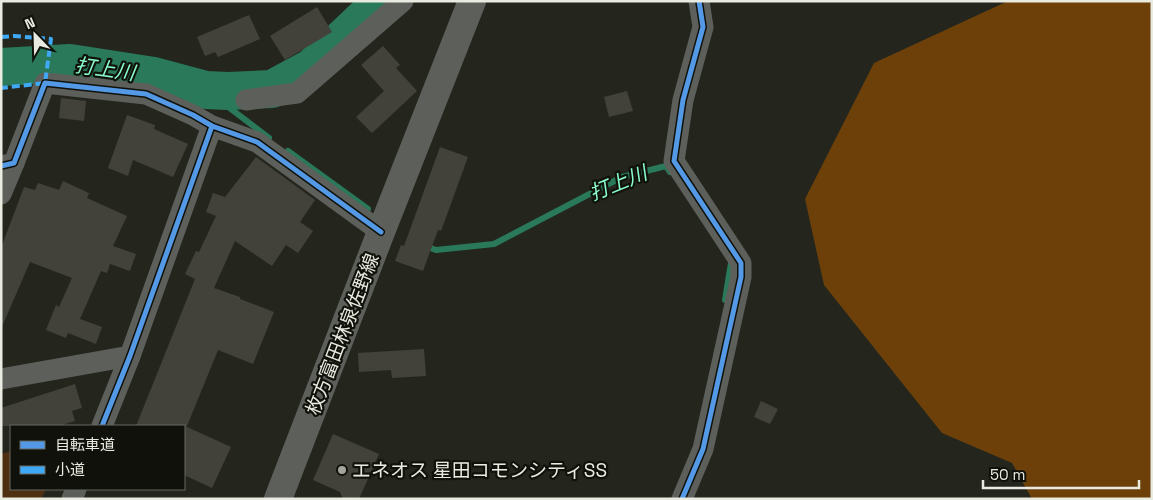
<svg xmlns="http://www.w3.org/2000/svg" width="1153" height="500" viewBox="0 0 1153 500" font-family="'Space Grotesk','Noto Sans JP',sans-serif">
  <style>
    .green { fill: #4e3010 }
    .forest { fill: #6d4009 }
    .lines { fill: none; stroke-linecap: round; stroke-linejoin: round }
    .stream { stroke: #29795a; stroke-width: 6 }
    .river { stroke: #29795a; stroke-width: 38 }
    .building { fill: #42423b }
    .minor { stroke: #5d5f5b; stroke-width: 21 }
    .major { stroke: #5c5f5a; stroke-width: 28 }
    .quiet { stroke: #3fa9f5; stroke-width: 4; stroke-dasharray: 8 4; stroke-linecap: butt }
    .cycleway-casing { stroke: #10110a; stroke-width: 8 }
    .cycleway { stroke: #5399e6; stroke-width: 5 }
    .poi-dot { fill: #a4a69d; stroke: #10110a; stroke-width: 2 }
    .labels { text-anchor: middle; stroke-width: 4.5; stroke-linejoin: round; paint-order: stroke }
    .street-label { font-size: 19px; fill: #e9ebe1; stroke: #10110a }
    .poi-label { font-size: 19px; fill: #e9ebe1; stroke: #10110a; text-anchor: start }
    .water-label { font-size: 20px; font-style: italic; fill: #89fdcc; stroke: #10110a }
  </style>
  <rect width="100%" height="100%" fill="#24261e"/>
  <polygon class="green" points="11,451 11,489 46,489 41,499 1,499 1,454"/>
  <polygon class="forest" points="1008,1 1152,1 1152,499 1032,499 1012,463 942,433 824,285 805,199 874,63"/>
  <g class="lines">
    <g class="stream">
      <polyline points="206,90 269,138"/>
      <polyline points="288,151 368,209"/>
      <polyline points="425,246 436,250 494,244 622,177 666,166 670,172"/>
      <polyline points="725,300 731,263"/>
    </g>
    <polyline class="river" points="1,67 70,63 154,76 206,90 228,91 272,89 311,68 382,1"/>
  </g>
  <g class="building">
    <polygon points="317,7 332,32 285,60 270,36"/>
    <polygon points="249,15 260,39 218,57 215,52 205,56 197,37"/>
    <polygon points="383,46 400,65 396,68 417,91 372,133 356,117 384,91 361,65"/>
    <polygon points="627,91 633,111 609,117 604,97"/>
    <polygon points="61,98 86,101 84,121 59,118"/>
    <polygon points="127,115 155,125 154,129 188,144 173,177 133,160 128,176 108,168"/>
    <polygon points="440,147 468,157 441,231 438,230 423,271 395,261 401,245 404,246"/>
    <polygon points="256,157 315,200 300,222 313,231 298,253 286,245 272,266 235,241 214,288 240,297 240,299 274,312 253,364 218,350 187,426 185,426 231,447 212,488 184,475 184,426 136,426 195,279 185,274 196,251 199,252 216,216 206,212 213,193 225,197"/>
    <polygon points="63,181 89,193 87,198 127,216 113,246 136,254 130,271 110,264 107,273 101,271 80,319 102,327 96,344 68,333 66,338 46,330 56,305 59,307 72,278 30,262 1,329 1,248 24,187 35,190 38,183 59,190"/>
    <polygon points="424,349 426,376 392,378 391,370 359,372 358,353"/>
    <polygon points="75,384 82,408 72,411 75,421 59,426 1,426 1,408"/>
    <polygon points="761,401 778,409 770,424 754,417"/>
    <polygon points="333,434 379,454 359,499 343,499 340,492 313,480"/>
  </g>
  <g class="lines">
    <g class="minor">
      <polyline points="246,100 297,93 403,1"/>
      <polyline points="1,166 14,163 45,83 146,94 193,115 212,126"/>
      <polyline points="1,194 14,163"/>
      <polyline points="1,379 130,356"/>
      <polyline points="102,426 130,356 212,126 257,142 381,232"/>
      <polyline points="72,499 76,489"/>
      <polyline points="682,499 703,449 741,277 741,263 674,161 683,100 703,27 699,1"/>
    </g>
    <polyline class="major" points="278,499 381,232 472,1"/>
    <polyline class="quiet" points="1,37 14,36 51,39 45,83 1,88"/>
    <g class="cycleway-casing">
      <g id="cycleway">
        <polyline points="1,166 14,163 45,83 146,94 193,115 212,126"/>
        <polyline points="102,426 130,356 212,126 257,142 381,232"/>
        <polyline points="682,499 703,449 741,277 741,263 674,161 683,100 703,27 699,1"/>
      </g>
    </g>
    <use href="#cycleway" class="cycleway"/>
  </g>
  <circle class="poi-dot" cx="342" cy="470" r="5"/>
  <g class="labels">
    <g class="street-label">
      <text transform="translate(342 334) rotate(-69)" y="7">枚方富田林泉佐野線</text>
    </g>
    <g class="poi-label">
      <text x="352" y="477">エネオス 星田コモンシティSS</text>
    </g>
    <g class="water-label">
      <text transform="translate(105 69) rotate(8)" y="7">打上川</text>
      <text transform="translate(618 183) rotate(-22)" y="7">打上川</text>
    </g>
  </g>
  <rect width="1153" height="500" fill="none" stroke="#e9ebe1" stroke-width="5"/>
  <rect x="10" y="425" width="175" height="65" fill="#10110a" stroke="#676860"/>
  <rect x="20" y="441" width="25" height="8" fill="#5399e6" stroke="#676860"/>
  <text x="55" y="450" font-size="15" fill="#e9ebe1">自転車道</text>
  <rect x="20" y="466" width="25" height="8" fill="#3fa9f5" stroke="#676860"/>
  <text x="55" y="475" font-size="15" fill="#e9ebe1">小道</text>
  <g transform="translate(35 35) rotate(337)" stroke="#10110a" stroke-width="4" paint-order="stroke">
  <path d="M0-4L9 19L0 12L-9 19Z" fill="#e9ebe1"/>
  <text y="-8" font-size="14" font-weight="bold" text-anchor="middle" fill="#e9ebe1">N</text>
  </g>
  <path d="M983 480v8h156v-8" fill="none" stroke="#e9ebe1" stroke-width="2.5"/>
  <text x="990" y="480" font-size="15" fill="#e9ebe1" stroke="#10110a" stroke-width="4" paint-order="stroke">50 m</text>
</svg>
